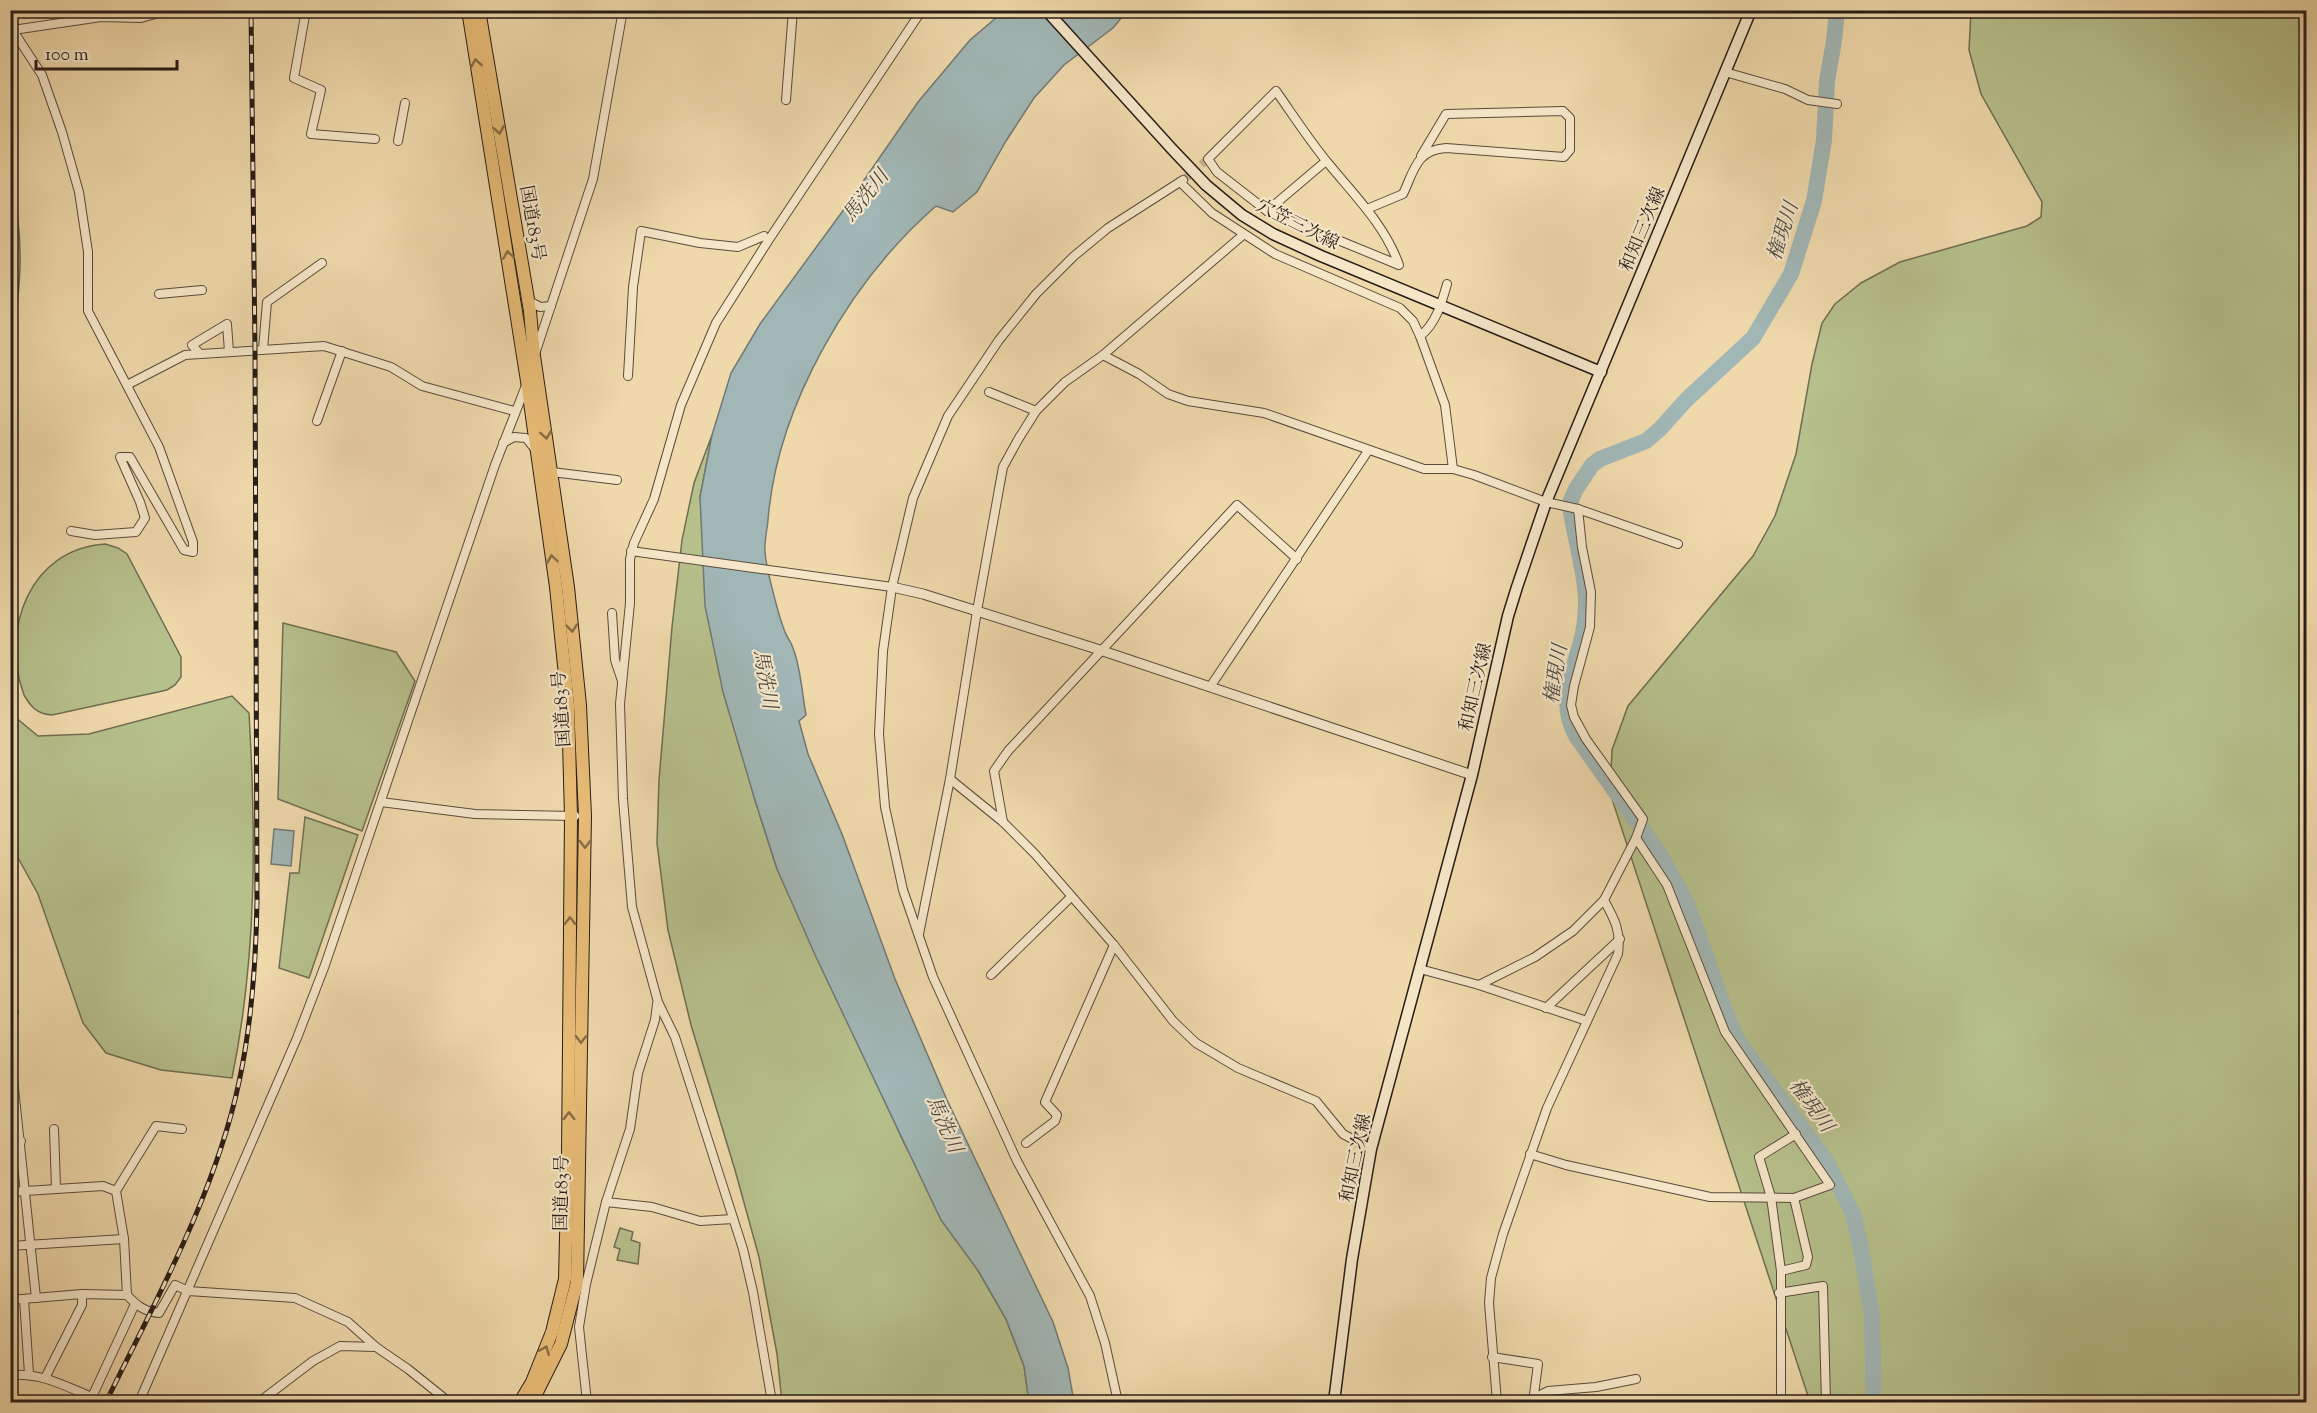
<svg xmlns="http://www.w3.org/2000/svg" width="2317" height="1413" viewBox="0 0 2317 1413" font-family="'Sorts Mill Goudy','Noto Serif JP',serif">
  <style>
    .green { fill: #b6c08b; stroke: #6f6e51; stroke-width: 1.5 }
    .water { fill: #a1b7b6; stroke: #717976; stroke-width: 1.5 }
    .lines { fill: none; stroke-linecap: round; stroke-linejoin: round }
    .river { stroke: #a1b7b6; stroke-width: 16 }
    .minor-tunnel { stroke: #c7b38d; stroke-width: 8; stroke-dasharray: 8 4; stroke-linecap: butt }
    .minor-casing { stroke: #5a4b3c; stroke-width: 10 }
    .tertiary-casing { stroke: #5a4b3c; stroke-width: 11 }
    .secondary-casing { stroke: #281c17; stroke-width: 13 }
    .trunk-casing { stroke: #281c17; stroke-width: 14 }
    .minor { stroke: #f5e6c8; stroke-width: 8 }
    .tertiary { stroke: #f5e6c8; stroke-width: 9 }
    .secondary { stroke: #f5e6c8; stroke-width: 10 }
    .trunk { stroke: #e8bc76; stroke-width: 12 }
    .rail-casing { stroke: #281c17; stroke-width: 5 }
    .rail { stroke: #f5e6c8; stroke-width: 3; stroke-dasharray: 9; stroke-linecap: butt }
    .oneway { stroke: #886c46 }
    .labels { text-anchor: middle; stroke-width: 4.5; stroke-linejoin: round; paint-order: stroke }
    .street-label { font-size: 18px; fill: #281c17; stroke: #f5e6c8 }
    .water-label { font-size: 20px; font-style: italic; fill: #4c4a47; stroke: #f5e6c8 }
  </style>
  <rect width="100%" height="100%" fill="#efd9ab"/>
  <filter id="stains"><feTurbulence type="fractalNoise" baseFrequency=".00333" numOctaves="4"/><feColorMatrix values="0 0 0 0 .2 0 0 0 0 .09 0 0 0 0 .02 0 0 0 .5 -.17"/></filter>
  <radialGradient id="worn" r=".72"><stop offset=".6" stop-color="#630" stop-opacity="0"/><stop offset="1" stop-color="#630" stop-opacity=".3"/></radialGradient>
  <g class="green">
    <polygon points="1971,11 2306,11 2306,1402 1810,1402 1610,793 1612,750 1628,706 1753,556 1775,516 1796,454 1812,364 1822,323 1835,304 1861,283 1900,262 2027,226 2041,217 2042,202 1981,94 1969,50"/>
    <path d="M11,185c15,55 9,107 0,163z"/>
    <polygon points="712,435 700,497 754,797 777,869 905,1145 1006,1319 1024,1366 1029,1402 782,1402 777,1354 759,1257 735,1170 691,1025 668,930 657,843 659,780 672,627 682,540 694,483"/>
    <path d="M105,544l13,4 9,6 54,103v20l-6,8 -8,5 -115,25c-15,-1 -21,-8 -28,-20 -24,-66 6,-146 81,-151z"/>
    <polygon points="283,623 396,652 415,681 362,831 278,799"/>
    <path d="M232,696l17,17c7,123 8,243 -17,365l-71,-8 -55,-17 -23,-30 -45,-129 -27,-49 -1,-137 5,9 23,19 51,-2z"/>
    <polygon points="305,817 358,835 309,978 279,968 290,873 299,873"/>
    <polygon points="620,1228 633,1232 631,1240 640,1243 638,1264 617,1260 620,1249 614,1247"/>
  </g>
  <g class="water">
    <path d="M1004,11h123l-14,17 -49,37 -30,33 -28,43 -29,51 -24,20 -17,-6c-86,75 -159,200 -168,314 -1,11 -4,22 -3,32 1,16 14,65 20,80 2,5 6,10 8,16 8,20 9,46 13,67l-7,6 9,33 34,80 53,145 52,121 106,222 15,46 6,34h-45l-5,-36 -18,-47 -27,-47 -38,-52 -125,-263 -39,-88 -23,-72 -31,-105 -18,-86 -5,-109 12,-62 19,-62 29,-49 82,-112 76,-110 52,-62z"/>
    <polygon points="274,829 294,831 291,866 271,864"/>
  </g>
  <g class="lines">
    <path class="river" d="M1837,10l-3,31 -7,40 -3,59 -10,61 -23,73 -38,64 -66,61 -27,30 -14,12 -46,18 -8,6 -16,24 -5,11v13c4,24 15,65 15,87 0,11 -1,23 -3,33 -8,37 -27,66 -7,103l85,120 26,47 40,113 11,25 89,121 26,52 7,30 12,71 2,87"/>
    <polyline class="minor-tunnel" points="1183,180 1208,159"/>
    <g class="minor-casing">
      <g id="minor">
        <polyline points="306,10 294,78 321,90 311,134 375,139"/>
        <polyline points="10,26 42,75 62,132 79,192 88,252 88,311 159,447 193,542 193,552 184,550 130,457 120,457 140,502 145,518 136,532 95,535 71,531"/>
        <polyline points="13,30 101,17 141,18 170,10"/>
        <polyline points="1725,72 1785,89 1808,100 1837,104"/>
        <path d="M1276,91c17,24 33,49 52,72 26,32 57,62 71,102l-132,-54 -50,-39 -9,-13z"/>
        <polyline points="786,100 793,10"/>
        <polyline points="398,141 405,103"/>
        <polyline points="1180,182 1212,213 1275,254 1400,308 1413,321 1420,336 1445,405 1453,469"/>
        <path d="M1367,209l36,-15c11,-23 13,-44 43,-46l118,9 6,-7v-32l-7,-7 -117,3 -25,42"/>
        <polyline points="1267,211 1326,161"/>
        <polyline points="159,294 202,290"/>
        <polyline points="529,301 540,307 551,306"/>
        <path d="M1420,336c16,-12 22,-34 27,-52"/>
        <polyline points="263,349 267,302 322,263"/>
        <polyline points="536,351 593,179 623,10"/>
        <polyline points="200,354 192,345 227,324 229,352"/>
        <polyline points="1103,355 1139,374 1168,394 1188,401 1264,413 1424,469 1453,469 1474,475 1546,502 1578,509 1678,544"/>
        <polyline points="628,376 633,287 641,231 700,243 738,247 764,236"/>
        <polyline points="127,385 185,355 324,346 391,367 422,386 514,411"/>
        <polyline points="989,392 1036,411"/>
        <polyline points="317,421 342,351"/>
        <polyline points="503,443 514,437 526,438 535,449"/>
        <polyline points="552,472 617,480"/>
        <polyline points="631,551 892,587"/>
        <polyline points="612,613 615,660 622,681"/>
        <polyline points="1210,687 1368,451"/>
        <polyline points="950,779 1003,822 1035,854 1114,945 1173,1021 1196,1043 1238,1068 1316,1101 1343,1134 1371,1149"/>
        <polyline points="381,802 475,814 575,816"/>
        <polyline points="1003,822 994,771 1008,751 1237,505 1297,559"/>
        <polyline points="919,934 950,779 977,611 1003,467 1019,438 1036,411 1065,382 1103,355 1243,235"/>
        <polyline points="1420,969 1479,985 1587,1021"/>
        <polyline points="991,975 1071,897"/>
        <polyline points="1479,985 1535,957 1573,931 1604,900 1636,838 1643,819 1586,739 1574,717 1571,705 1574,686 1590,627 1591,592 1582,547 1578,509"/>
        <polyline points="1546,1008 1620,939"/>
        <polyline points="10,1027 14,1012"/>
        <polyline points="10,1050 36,1298"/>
        <polyline points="54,1129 56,1188"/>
        <polyline points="10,1142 21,1141"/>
        <polyline points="1026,1143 1055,1121 1057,1115 1045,1102 1114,945"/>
        <polyline points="1530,1154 1566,1165 1710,1197 1794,1198 1830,1185 1725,1032 1667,885 1636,838"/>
        <polyline points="116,1191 156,1126 182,1129"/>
        <polyline points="10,1192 103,1186 116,1191 124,1239 127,1295"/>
        <polyline points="606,1202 652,1207 700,1221 733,1219"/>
        <polyline points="10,1246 124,1239"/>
        <polyline points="1781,1271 1806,1265 1808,1257 1794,1198"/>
        <polyline points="1779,1293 1823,1286 1826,1402"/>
        <polyline points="24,1299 29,1374"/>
        <path d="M10,1300l72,-6 45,1c9,10 18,17 32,18l16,-28 13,6 107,7 53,24 28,25 32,22 41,33"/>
        <polyline points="1492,1357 1538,1364 1533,1402"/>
        <path d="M10,1375c33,-2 52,10 82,22l43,-93"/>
        <polyline points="45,1378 82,1305 82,1294"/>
        <polyline points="139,1402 297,1038 325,965 495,465 527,383"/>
        <polyline points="259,1402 313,1361 340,1346 376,1347"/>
        <polyline points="587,1402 579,1327 586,1284 606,1202 630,1129 638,1073 655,1020 657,1004"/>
        <polyline points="772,1402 753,1292 743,1249 675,1037 658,1002 632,907 623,799 620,704 630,603 630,559 634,543 654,499 681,405 716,323 768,241 922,10"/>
        <polyline points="1118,1402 1105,1343 1090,1296 1017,1161 933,977 903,890 885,807 879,734 883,651 892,587 913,498 948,416 999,340 1036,294 1074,256 1108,228 1183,180"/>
        <path d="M1497,1402l-8,-99 2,-25 12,-44 44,-126 71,-154c3,-23 -3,-34 -14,-54"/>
        <polyline points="1497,1402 1533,1402 1538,1396 1548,1391 1596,1387 1636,1379"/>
        <polyline points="1781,1402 1781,1271 1771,1197 1759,1157 1796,1134"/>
      </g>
    </g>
    <g class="tertiary-casing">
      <polyline id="tertiary" points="892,587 923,594 1100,650 1472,775"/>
    </g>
    <g class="secondary-casing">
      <g id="secondary">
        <polyline points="1046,10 1171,148 1206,185 1242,215 1273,234 1321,256 1601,372"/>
        <polyline points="1334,1402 1352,1259 1371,1149 1472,775 1508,616 1517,587 1546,502 1751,10"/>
      </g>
    </g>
    <g class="trunk-casing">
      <g id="trunk">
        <polyline points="468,10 527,381 556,587 568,705 571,816 568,1157 565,1279 552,1332 532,1382 520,1402"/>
        <polyline points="479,10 530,311 534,356 568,587 580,705 585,816 577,1282 561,1344 532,1402"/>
      </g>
    </g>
    <use href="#minor" class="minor"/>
    <use href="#tertiary" class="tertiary"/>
    <use href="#secondary" class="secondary"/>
    <use href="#trunk" class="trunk"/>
    <g class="rail-casing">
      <path id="rail" d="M106,1402c49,-100 110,-210 133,-320 13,-60 17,-120 18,-181l-2,-551 -4,-340"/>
    </g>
    <use href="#rail" class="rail"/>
  </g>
  <defs><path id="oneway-chevron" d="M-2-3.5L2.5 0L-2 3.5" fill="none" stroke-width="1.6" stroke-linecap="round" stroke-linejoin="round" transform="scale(1.5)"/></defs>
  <g class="oneway">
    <use href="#oneway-chevron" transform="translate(476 63) rotate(-99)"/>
    <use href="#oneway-chevron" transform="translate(499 130) rotate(80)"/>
    <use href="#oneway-chevron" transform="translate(508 255) rotate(-99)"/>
    <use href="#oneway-chevron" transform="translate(546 435) rotate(81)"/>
    <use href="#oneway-chevron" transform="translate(552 559) rotate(-98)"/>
    <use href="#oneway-chevron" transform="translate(572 628) rotate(84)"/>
    <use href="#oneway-chevron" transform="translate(585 844) rotate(91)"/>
    <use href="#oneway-chevron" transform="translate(570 921) rotate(-90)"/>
    <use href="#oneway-chevron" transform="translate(581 1039) rotate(91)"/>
    <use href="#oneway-chevron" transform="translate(569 1116) rotate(-90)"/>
    <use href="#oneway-chevron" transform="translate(545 1350) rotate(-68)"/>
  </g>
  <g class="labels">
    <g class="street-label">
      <text transform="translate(533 223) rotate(80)" y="6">国道183号</text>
      <text transform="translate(1298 224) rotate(27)" y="6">穴笠三次線</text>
      <text transform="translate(1642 229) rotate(-67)" y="6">和知三次線</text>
      <text transform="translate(1475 687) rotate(-77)" y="6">和知三次線</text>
      <text transform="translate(561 709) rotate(-94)" y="6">国道183号</text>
      <text transform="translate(1355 1158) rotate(-78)" y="6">和知三次線</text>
      <text transform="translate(561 1193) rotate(-89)" y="6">国道183号</text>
    </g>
    <g class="water-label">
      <text transform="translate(865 195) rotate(-51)" y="7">馬洗川</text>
      <text transform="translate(1782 231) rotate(-72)" y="7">権現川</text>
      <text transform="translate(1555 674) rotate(-81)" y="7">権現川</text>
      <text transform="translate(766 679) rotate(80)" y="7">馬洗川</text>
      <text transform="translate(1812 1105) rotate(54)" y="7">権現川</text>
      <text transform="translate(945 1124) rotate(66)" y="7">馬洗川</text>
    </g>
  </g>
  <rect width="2317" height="1413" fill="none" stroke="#efd9ab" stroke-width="36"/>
  <rect x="12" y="12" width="2293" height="1389" fill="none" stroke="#281c17" stroke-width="3"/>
  <rect x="18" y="18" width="2281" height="1377" fill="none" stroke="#281c17" stroke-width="1.5"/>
  <path d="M36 60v9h141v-9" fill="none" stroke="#281c17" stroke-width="3"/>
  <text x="45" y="60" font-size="18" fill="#281c17" stroke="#f5e6c8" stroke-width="4.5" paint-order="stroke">100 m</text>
  <rect width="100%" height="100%" filter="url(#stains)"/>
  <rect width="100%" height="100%" fill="url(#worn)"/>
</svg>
